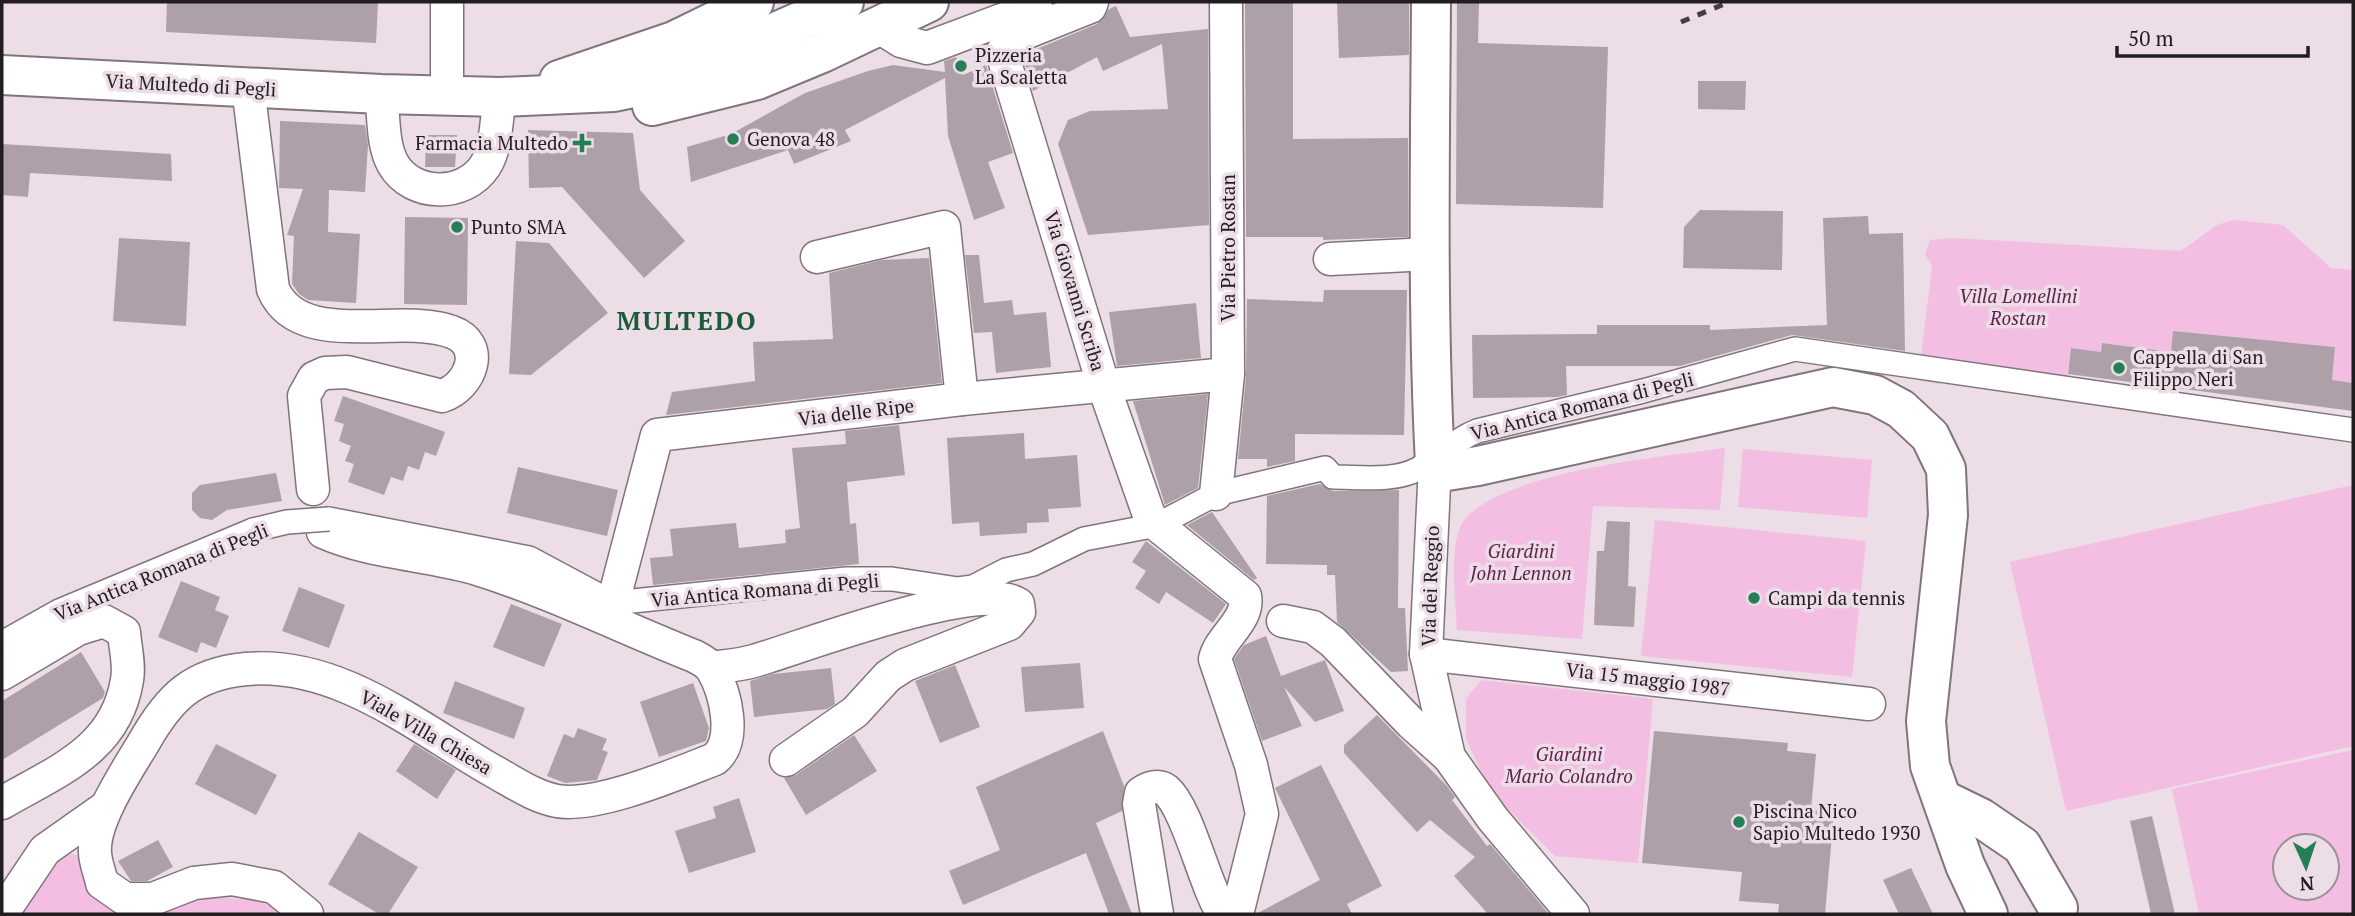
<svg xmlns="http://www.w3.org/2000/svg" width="2355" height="916" viewBox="0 0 2355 916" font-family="'PT Serif',serif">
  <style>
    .green { fill: #f3bee2; fill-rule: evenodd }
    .building { fill: #aea0a9 }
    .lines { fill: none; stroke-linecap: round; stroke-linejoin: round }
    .pedestrian-casing { stroke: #81747d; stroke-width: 26 }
    .minor-casing { stroke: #81747d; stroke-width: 35 }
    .primary-casing { stroke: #81747d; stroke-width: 42 }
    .motorway-casing { stroke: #81747d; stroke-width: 42 }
    .pedestrian { stroke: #fff; stroke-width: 23 }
    .minor { stroke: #fff; stroke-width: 32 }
    .primary { stroke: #fff; stroke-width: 38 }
    .motorway { stroke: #fff; stroke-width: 38 }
    .rail { stroke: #443e42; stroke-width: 5; stroke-dasharray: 9 9; stroke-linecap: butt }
    .pedestrian-bridge-casing { stroke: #81747d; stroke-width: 26; stroke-linecap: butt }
    .pedestrian-bridge { stroke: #fff; stroke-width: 23 }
    .poi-dot { fill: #247f55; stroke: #ecdde6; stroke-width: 2.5 }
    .labels { text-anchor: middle; stroke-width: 7; stroke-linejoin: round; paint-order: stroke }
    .poi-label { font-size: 19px; fill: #221d21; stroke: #ecdde6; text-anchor: start }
    .street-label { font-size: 19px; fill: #221d21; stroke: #ecdde6 }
    .park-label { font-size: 19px; font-style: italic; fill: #5e1f4f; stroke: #ecdde6 }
    .district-label { font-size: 26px; font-weight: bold; letter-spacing: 2px; fill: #1d5a3c; stroke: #ecdde6 }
  </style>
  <rect width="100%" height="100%" fill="#ecdde6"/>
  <g class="green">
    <polygon points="2233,220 2283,225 2331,268 2353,270 2353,383 2332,380 2335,347 2173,331 2171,352 2102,343 2101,352 2071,348 2067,377 1939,363 1938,384 1918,380 1932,266 1925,254 1930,240 1953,238 2181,251 2217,225"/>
    <path d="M1725,448l-5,62 -127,-4 -11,133 -125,-9c-1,-28 -10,-89 8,-111 41,-48 197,-62 260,-71z"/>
    <polygon points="1743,449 1872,460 1867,518 1738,507"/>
    <polygon points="2353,485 2353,746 2066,811 2010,562"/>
    <polygon points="1655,520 1866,541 1852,677 1641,656"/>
    <polygon points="1481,680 1653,699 1638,863 1555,856 1492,794 1466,739 1466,699"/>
    <path d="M2353,750v164h-154l-27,-125zM2327,846v42h-42v-42z"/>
    <path d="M71,854l12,2c2,36 8,46 43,58h-109l39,-55z"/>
    <polygon points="198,895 260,901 287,914 156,914"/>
  </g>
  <g class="building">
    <polygon points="167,2 378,2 376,43 166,32"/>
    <polygon points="1245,2 1293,2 1293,139 1408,138 1408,237 1323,240 1323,237 1246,237"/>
    <polygon points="1337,2 1409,2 1409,55 1339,58"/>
    <polygon points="1457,2 1479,2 1478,43 1608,47 1603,208 1456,204"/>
    <polygon points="1116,6 1130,37 1208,29 1209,225 1088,235 1058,144 1068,120 1090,111 1168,109 1162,44 1103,71 1097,57 1033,91 1022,55 1097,24 1109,9"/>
    <polygon points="956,57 963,75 986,65 1013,153 988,162 1005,208 974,220 948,136 945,78 845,130 851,141 794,164 788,150 691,182 687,147 731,134 805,93 868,71 893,65 945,72 944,61"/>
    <polygon points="1698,81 1746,81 1745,110 1698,109"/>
    <polygon points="280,121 365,125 368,145 365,192 329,190 328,232 360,234 356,303 308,300 299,294 292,284 294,236 287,235 303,189 279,188"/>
    <polygon points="528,130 633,133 640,190 685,241 644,278 562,187 529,188"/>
    <polygon points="426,135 457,135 455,167 425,167"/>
    <polygon points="2,144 171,154 172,181 30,173 28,197 2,195"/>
    <polygon points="1700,210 1783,211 1782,270 1683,268 1684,227"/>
    <polygon points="1868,216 1869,234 1903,233 1905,351 1792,335 1680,366 1566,366 1567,395 1558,397 1473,398 1472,335 1597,334 1597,325 1710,325 1710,330 1827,325 1823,218"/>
    <polygon points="405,217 468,218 467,305 404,304"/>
    <polygon points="119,238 190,242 186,326 113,321"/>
    <polygon points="516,241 549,243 608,313 531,375 509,374"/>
    <polygon points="965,255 979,255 984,303 1012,300 1014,315 1046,312 1051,367 996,373 992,332 974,333"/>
    <polygon points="929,258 942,383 666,415 672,392 755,381 753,342 833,339 829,273 882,260"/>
    <polygon points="1324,290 1407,290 1404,435 1295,434 1295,461 1267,467 1267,459 1238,459 1246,376 1247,299 1323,302"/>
    <polygon points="1196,303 1201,358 1117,366 1109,312"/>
    <polygon points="2173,331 2335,347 2332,380 2353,383 2353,411 2068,374 2071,348 2101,352 2102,343 2171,352"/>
    <polygon points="1208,394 1198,488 1165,505 1133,401"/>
    <polygon points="343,396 445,432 436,456 425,452 419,470 408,466 403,481 391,477 384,495 348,482 354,464 345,461 351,446 339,441 344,424 334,421"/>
    <polygon points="899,425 905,475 847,482 850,524 856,523 859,564 653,585 650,558 673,556 670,529 736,523 739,548 786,543 785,530 800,528 792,448 846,444 845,431"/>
    <polygon points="1024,433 1025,459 1077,455 1081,507 1048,509 1049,522 1027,523 1027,533 980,536 979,522 952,524 947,438"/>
    <polygon points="518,467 618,490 607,536 507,513"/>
    <polygon points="276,473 282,501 227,510 212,520 200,518 192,510 192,493 200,485"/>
    <polygon points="1320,484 1333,491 1399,490 1398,608 1405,608 1408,671 1391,672 1337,622 1335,575 1327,575 1327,565 1266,564 1267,496"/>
    <polygon points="1212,512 1257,578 1254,580 1187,525"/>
    <polygon points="1607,521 1630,522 1628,586 1636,587 1634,627 1594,625 1597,551 1604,551"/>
    <polygon points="1146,541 1226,604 1213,623 1166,592 1159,604 1135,588 1146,571 1132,562"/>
    <polygon points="181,581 220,597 215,610 229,616 216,648 201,642 197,653 158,637"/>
    <polygon points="299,587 345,605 329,648 282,631"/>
    <polygon points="511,604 562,624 544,667 493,647"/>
    <polygon points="1266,636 1281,676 1325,660 1344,711 1315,722 1284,687 1302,726 1262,741 1234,659 1244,645"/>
    <polygon points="81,652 105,692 103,698 2,760 2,701"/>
    <polygon points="1080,663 1084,708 1025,712 1021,667"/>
    <polygon points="955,665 980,727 940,743 915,681"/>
    <polygon points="831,668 835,704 827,709 754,717 750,681 773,674"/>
    <polygon points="455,681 525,708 514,739 443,713"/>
    <polygon points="693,683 709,728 706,741 659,757 640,702"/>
    <polygon points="1377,715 1447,786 1455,797 1452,800 1487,846 1490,844 1549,914 1488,914 1454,876 1475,857 1430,820 1417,832 1344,753 1344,745"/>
    <polygon points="578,728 607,739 602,750 608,752 597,780 565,783 547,776 564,734 574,738"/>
    <polygon points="1103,731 1124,786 1122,811 1096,823 1132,914 1109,914 1086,853 963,905 949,871 1000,850 976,787"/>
    <polygon points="1654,731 1788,743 1787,751 1816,754 1811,810 1834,812 1825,914 1778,914 1779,904 1739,901 1742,872 1642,863"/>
    <polygon points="854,735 877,771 806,815 784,778 796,775"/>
    <polygon points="216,744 277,775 256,815 195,784"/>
    <polygon points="414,744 456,770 437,799 396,771"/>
    <polygon points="1321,765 1382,886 1347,904 1352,914 1256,914 1320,880 1275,788"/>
    <polygon points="739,798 756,852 689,873 675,831 716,818 713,807"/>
    <polygon points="2152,816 2175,914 2151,914 2130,821"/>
    <polygon points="359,832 418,867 388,914 379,914 328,884"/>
    <polygon points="158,840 173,867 147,881 131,881 118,861"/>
    <polygon points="1911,868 1933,914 1899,914 1883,880"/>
  </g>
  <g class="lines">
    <g class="pedestrian-casing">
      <g id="pedestrian">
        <path d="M329,519l200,39 84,45 233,-24h46l66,10 15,-2 33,-17 27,-6 51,-25 73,-14 59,-31 109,-26 8,9c27,0 61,5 85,-8 22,-12 36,-29 59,-38l166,-40 152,-42 558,81"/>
        <polyline points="2,643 59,611 253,530"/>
      </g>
    </g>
    <g class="minor-casing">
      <g id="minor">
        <polyline points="447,2 447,96"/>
        <path d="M1092,2l-2,5 -80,32 -8,14 102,334 45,128 8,10 88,71c5,24 -25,41 -30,63l36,106 11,49 -25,100"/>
        <polyline points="876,25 901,41 927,48 1036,7"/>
        <path d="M248,87l25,202c26,62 128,23 179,43 34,12 20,54 -10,64l-95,-24 -22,1 -11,5 -10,18 9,93"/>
        <path d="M381,94c3,21 1,51 12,70 19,33 71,34 92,2 12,-18 11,-48 15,-69"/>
        <polyline points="817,257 944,227 962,399"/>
        <polyline points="1330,259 1429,254"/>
        <polyline points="1435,464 1426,654 1449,757 1493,819 1573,914"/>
        <polyline points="1216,494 1228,374 1226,2"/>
        <polyline points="613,603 657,435 962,399 1228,374"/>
        <polyline points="1283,621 1313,627 1333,642 1411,723 1449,757"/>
        <polyline points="1426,654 1869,704"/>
        <path d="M711,668c15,-2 29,-3 43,-7 48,-14 227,-82 264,-57l1,8 -10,12 -104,41 -17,11 -33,36 -69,48"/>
        <path d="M2,674l76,-45 26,-8 20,11c1,15 6,33 3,48 -11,70 -70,91 -125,123"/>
        <polyline points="2,914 45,850 106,807"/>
        <path d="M307,914l-33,-27 -42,-8 -38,4 -41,16h-28l-23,-16c-2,-10 -7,-21 -7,-31 -2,-32 33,-83 49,-110 25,-44 48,-68 102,-73 94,-8 171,59 249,103 20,11 40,25 62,29 40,7 119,-27 158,-42 22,-19 11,-66 -3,-90 -4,-6 -12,-10 -18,-13 -73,-29 -145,-65 -220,-88 -50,-14 -104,-15 -151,-36"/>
        <path d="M1157,914l-18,-110 2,-11c7,-5 17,-9 25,-3 22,19 39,97 57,124"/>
      </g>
    </g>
    <g class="primary-casing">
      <g id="primary">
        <path d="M1431,2c-1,154 -4,308 4,462"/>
        <polyline points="2,75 381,94 500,97 614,92 662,82 844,2"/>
        <polyline points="559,80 674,41 754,2"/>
        <polyline points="652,106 757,80 822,53 929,2"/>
      </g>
    </g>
    <g class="motorway-casing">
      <g id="motorway">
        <polyline points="1435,464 1447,471 1478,466 1833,387 1875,395 1901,409 1930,436 1946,469 1948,515 1926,721 1930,766 1965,865 1988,914"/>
        <polyline points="1942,799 1981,818 2022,846 2058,908"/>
      </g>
    </g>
    <use href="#pedestrian" class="pedestrian"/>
    <use href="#minor" class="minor"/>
    <use href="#primary" class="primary"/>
    <use href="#motorway" class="motorway"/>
    <polyline class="rail" points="1681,22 1729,2"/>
    <g class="pedestrian-bridge-casing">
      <polyline id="pedestrian-bridge" points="253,530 287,522 329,519"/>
    </g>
    <use href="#pedestrian-bridge" class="pedestrian-bridge"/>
  </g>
  <g class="poi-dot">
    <circle cx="961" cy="66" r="7"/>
    <circle cx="733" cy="139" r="7"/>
    <path d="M578.5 132.5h7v7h7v7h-7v7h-7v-7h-7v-7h7z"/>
    <circle cx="457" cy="227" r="7"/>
    <circle cx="2119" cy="368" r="7"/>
    <circle cx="1754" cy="598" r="7"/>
    <circle cx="1739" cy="822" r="7"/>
  </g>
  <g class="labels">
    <g class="poi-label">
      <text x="975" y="62">Pizzeria<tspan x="975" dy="22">La Scaletta</tspan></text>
      <text x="747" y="146">Genova 48</text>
      <text x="568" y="150" text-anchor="end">Farmacia Multedo</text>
      <text x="471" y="234">Punto SMA</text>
      <text x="2133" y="364">Cappella di San<tspan x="2133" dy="22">Filippo Neri</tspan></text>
      <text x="1768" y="605">Campi da tennis</text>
      <text x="1753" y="818">Piscina Nico<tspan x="1753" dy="22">Sapio Multedo 1930</tspan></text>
    </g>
    <g class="street-label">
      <text transform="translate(191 85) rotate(3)" y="7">Via Multedo di Pegli</text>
      <text transform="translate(1228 248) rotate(-90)" y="7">Via Pietro Rostan</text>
      <text transform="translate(1075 291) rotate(73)" y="7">Via Giovanni Scriba</text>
      <text transform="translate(1582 406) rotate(-14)" y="7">Via Antica Romana di Pegli</text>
      <text transform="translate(856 412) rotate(-7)" y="7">Via delle Ripe</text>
      <text transform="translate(161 572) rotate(-22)" y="7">Via Antica Romana di Pegli</text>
      <text transform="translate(1430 586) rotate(-88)" y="7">Via dei Reggio</text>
      <text transform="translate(765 590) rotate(-5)" y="7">Via Antica Romana di Pegli</text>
      <text transform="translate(1648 679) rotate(7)" y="7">Via 15 maggio 1987</text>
      <text transform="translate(426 732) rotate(30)" y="7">Viale Villa Chiesa</text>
    </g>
    <g class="park-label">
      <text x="2018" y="303">Villa Lomellini<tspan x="2018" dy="22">Rostan</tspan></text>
      <text x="1521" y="558">Giardini<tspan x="1521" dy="22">John Lennon</tspan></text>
      <text x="1569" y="761">Giardini<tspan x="1569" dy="22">Mario Colandro</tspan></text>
    </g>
    <g class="district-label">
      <text x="687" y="330">MULTEDO</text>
    </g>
  </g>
  <rect width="2355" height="916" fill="none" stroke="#221d21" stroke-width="7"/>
  <g transform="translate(2306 867) rotate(177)"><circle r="33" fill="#ecdde6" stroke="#9b9097" stroke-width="2"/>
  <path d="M0-5L12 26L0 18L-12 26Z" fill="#247f55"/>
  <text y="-10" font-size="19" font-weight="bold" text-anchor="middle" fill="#221d21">N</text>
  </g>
  <path d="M2117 46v10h191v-10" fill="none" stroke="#221d21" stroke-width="3.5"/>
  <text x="2128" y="46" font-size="21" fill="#221d21" stroke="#ecdde6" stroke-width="5" paint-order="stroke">50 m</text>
</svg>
